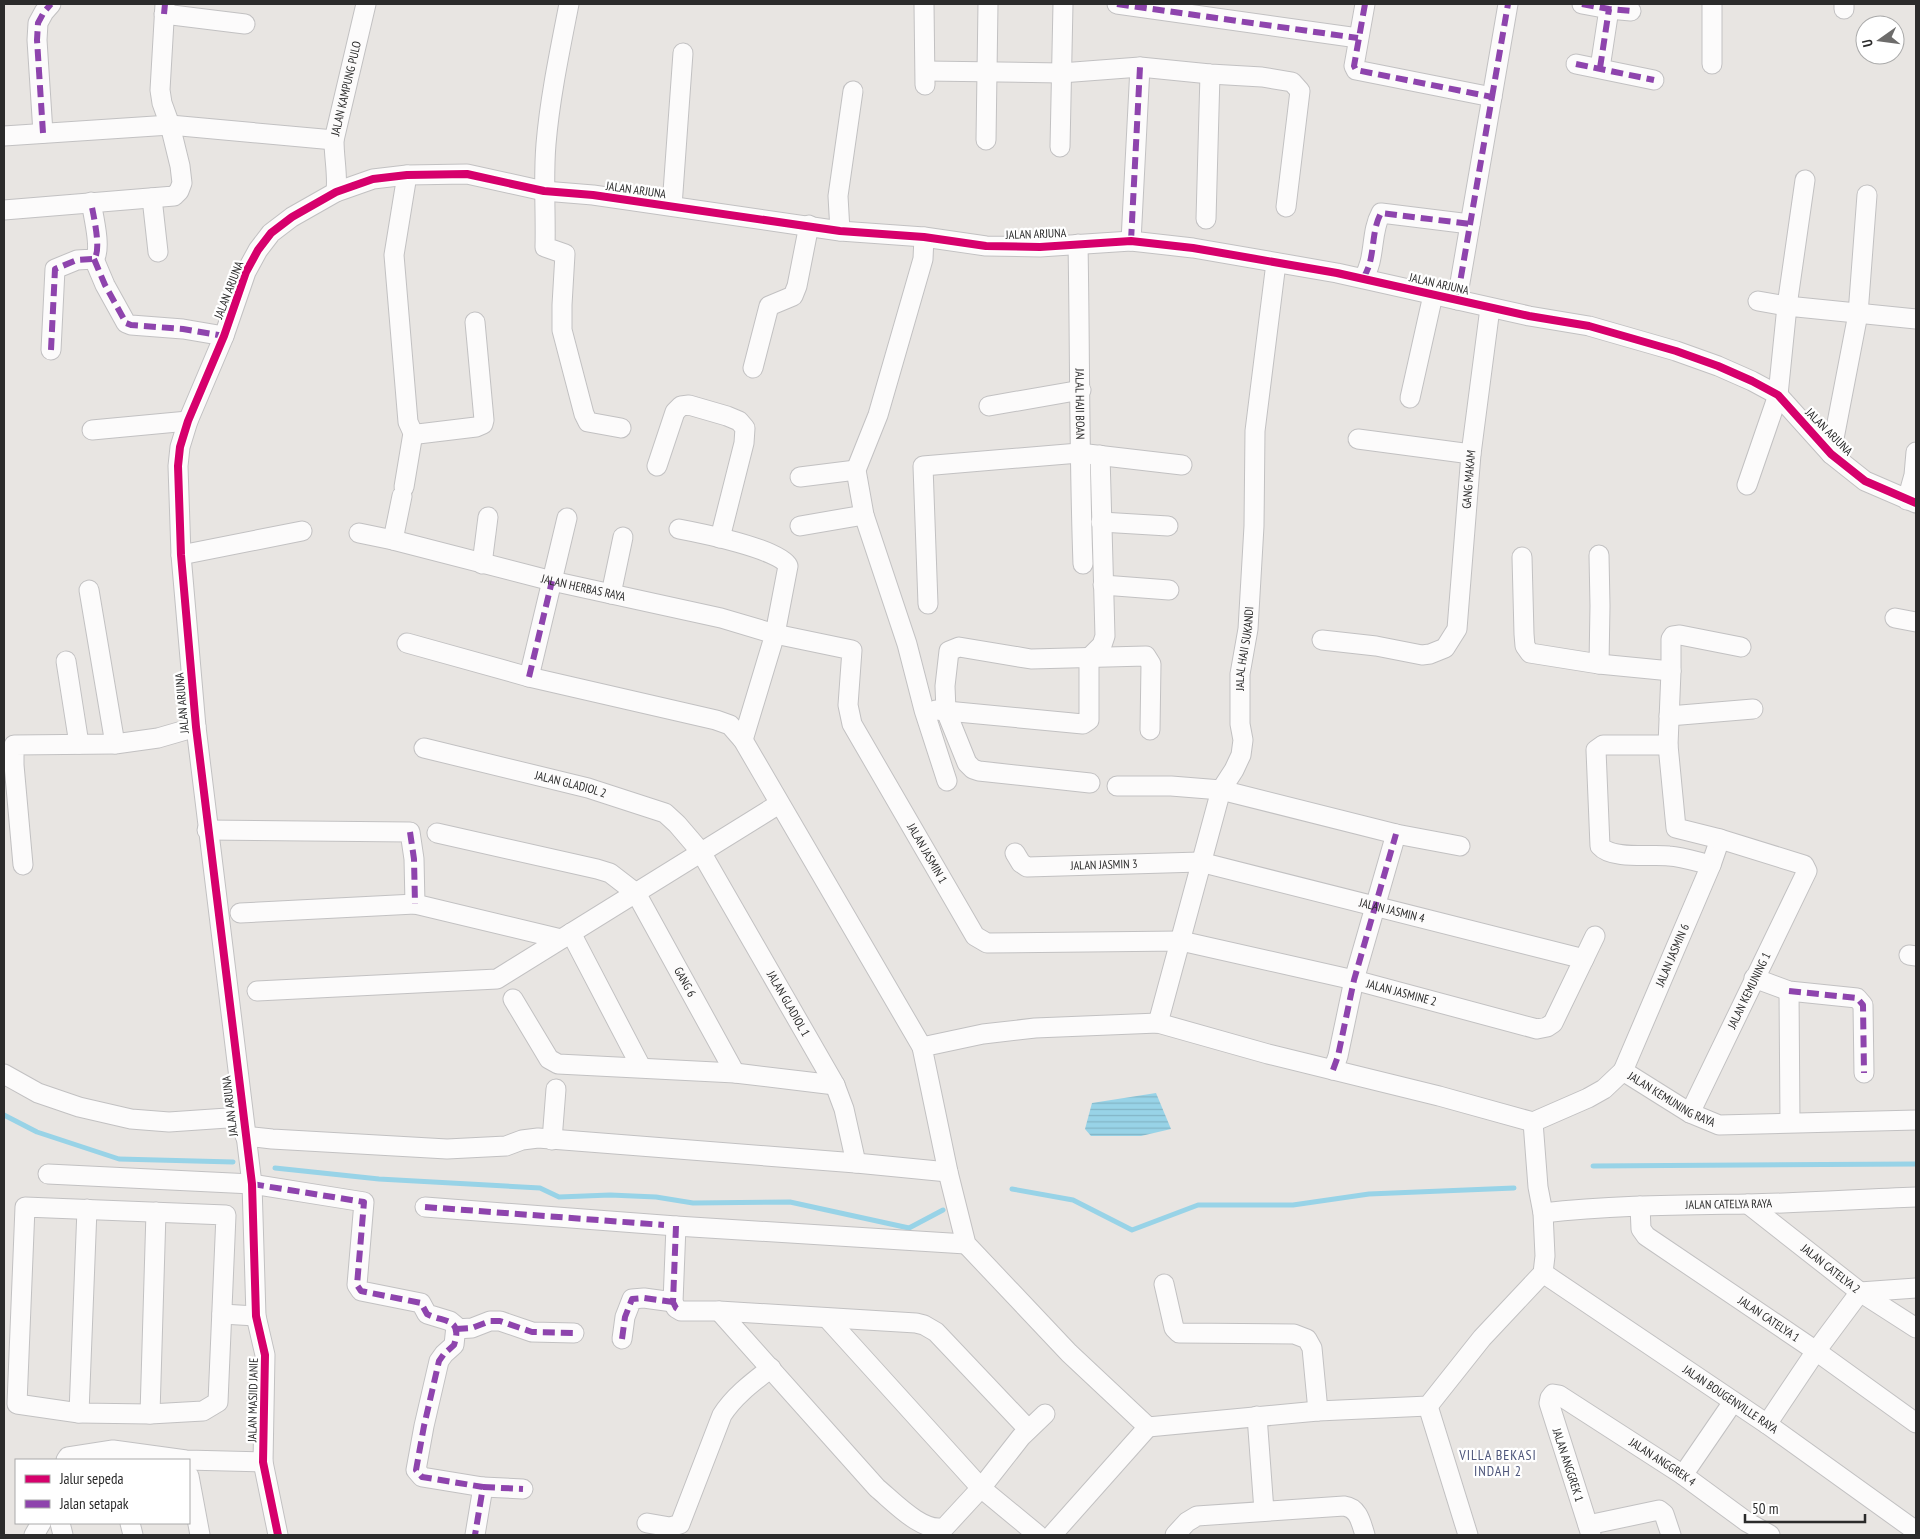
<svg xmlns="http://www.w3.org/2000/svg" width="1920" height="1539" viewBox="0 0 1920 1539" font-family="'PT Sans Narrow',sans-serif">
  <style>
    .water { fill: url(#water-rules) }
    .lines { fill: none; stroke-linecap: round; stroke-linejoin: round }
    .stream { stroke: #98d3e7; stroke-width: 5 }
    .minor-casing { stroke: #c2c1c2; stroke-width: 21 }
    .minor { stroke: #fcfbfb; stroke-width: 19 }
    .quiet { stroke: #8e44ad; stroke-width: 6; stroke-dasharray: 12 6; stroke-linecap: butt }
    .cycleway-casing { stroke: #fff; stroke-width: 11 }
    .cycleway { stroke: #d6006c; stroke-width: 8 }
    .labels { text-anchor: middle; stroke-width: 4.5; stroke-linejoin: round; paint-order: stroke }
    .street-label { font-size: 12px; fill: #2b2b2b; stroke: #fff }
    .neighbourhood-label { font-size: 14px; letter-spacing: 1px; fill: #4d557a; stroke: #fff }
  </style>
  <defs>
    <pattern id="water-rules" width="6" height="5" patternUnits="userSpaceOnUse" patternTransform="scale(1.25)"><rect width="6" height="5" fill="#98d3e7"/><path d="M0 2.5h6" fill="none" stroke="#83b5c6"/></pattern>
  </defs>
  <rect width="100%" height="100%" fill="#e8e5e2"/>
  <polygon class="water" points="1156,1093 1171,1129 1141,1136 1091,1136 1085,1129 1092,1103"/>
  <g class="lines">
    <g class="stream">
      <polyline points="4,1115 37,1132 119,1159 233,1162"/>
      <polyline points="1593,1166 1916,1164"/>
      <polyline points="275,1168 379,1179 540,1188 559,1197 610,1195 656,1197 693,1203 790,1202 909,1228 943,1210"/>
      <polyline points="1012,1189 1073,1200 1132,1230 1198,1205 1293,1205 1369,1194 1514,1188"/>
    </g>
    <g class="minor-casing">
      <g id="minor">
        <path d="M569,4c-9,46 -19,93 -23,140 -3,35 0,69 -1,103l20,7 -3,51v25l22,84 4,8 33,6"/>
        <polyline points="924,4 925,85"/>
        <polyline points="1117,4 1358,38"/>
        <polyline points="1365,4 1354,66 1356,70 1492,97 1457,300"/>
        <polyline points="1582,4 1609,9 1631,11"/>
        <polyline points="1844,4 1844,9"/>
        <polyline points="164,14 245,24"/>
        <polyline points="1576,64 1654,80"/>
        <polyline points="1712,64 1712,4"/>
        <polyline points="1600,68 1609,9"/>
        <polyline points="926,71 1061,73 1140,67 1210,74 1262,77 1292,82 1300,91 1286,207"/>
        <polyline points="1492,97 1508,4"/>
        <polyline points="43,133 37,40 38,23 44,12 51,4"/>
        <polyline points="4,136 170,125 334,140"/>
        <polyline points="986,140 988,4"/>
        <polyline points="1060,147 1063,4"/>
        <polyline points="407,175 394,255 408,422 413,433 418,434 476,427 483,424 484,420 475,322"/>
        <path id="s1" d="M336,192c2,-18 -2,-33 -2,-52l32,-136"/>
        <polyline points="152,198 158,252"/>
        <polyline points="672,206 683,53"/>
        <polyline points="4,210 174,196 179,191 182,183 180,166 170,125 162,103 160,90 165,4"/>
        <polyline points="1206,219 1210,74"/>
        <polyline points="840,231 838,196 853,91"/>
        <polyline points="924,237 923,259 878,415 856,470 864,515 907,644 924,710 947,781"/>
        <polyline points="1131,241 1140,67"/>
        <path id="s2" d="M1078,244c2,107 1,213 5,320"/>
        <polyline points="94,259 105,285 126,323 131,325 183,329 224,336"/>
        <path d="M1363,278c13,-18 7,-45 18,-65l89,11"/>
        <polyline points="1758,301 1787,306 1805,180"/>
        <path d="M51,350l4,-81 22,-9 17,-1c8,-9 -1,-45 -3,-57"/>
        <polyline points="753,368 769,306 793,296 797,286 809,225"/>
        <polyline points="1410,398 1433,295"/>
        <polyline points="989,406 1081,390"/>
        <polyline points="92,430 188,421"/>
        <polyline points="1358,439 1471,454"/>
        <polyline points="1831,454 1858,314 1867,195"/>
        <polyline points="657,466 675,412 681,406 689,405 727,416 739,421 745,428 744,443 720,538"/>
        <polyline points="800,477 856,470"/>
        <polyline points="1747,485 1778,395 1787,306 1916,319"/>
        <polyline points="404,487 413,433"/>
        <polyline points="1907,500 1914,475 1916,452"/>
        <polyline points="1101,522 1168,526"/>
        <polyline points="800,526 864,515"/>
        <path d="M679,529c21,4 101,20 109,37l-13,68 -32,106"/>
        <path id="s3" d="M359,533l34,7 159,41 169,37 54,16 77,16 -4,55 4,19 123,212 12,7 194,-2 173,39 183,49 10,-2 6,-4 42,-87"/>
        <polyline points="393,540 402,496"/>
        <polyline points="181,555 302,531"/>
        <polyline points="1522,557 1524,634 1525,646 1530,653 1599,664 1671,671"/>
        <polyline points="482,564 488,517"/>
        <polyline points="1103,585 1169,590"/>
        <polyline points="89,590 115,744"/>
        <polyline points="611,594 623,537"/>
        <polyline points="928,604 923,466 1079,453 1182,465"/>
        <polyline points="1895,618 1916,622"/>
        <path id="s4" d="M1322,640l54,6 46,9 8,-1 15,-6 12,-19 14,-175 19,-146"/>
        <polyline points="407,643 529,677 716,720 730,725 743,740 922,1047"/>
        <polyline points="66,661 79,744"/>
        <polyline points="1599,664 1600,606 1599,555"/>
        <polyline points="529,677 567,518"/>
        <polyline points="936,710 1083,724 1089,720 1089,658 1102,645 1105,636 1100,455"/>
        <polyline points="1669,716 1753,709"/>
        <path d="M1668,745h-65l-7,5 4,96c12,14 52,8 69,10 14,1 29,6 42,9"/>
        <path id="s5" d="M424,748l164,40 77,25 12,11 24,28 134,233 9,24 12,54"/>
        <polyline points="1090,783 979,771 973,769 967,763 946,711 945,686 949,651 959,647 1031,659 1146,656 1151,664 1150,730"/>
        <polyline points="1117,786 1171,786 1221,790 1396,834 1460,846"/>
        <polyline points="207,830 410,832 414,859 415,904"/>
        <path id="s6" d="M437,833l160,36 13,4 26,20 99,180"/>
        <path id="s7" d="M1015,853l6,10 6,4 173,-5 384,97"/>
        <polyline points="23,865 14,765 14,745 115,744 158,738 196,727"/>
        <polyline points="240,913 415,904 561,939"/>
        <polyline points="571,933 641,1067"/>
        <polyline points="1909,955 1916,956"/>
        <polyline points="1754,978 1789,991 1857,998 1863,1005 1864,1073"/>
        <polyline points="257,991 497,979 779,804"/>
        <polyline points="1789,991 1790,1122"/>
        <polyline points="513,999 549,1059 558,1064 735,1073 835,1085"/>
        <polygon points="1158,1023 1268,1054 1439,1096 1533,1122 1538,1187 1543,1213 1545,1256 1543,1273 1482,1338 1428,1406 1318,1411 1148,1427 1069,1353 966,1244 948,1172 922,1047 983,1034 1035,1028"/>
        <path id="s8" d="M1158,1023l63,-233 13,-20 7,-15 2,-15 -3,-16v-50l8,-45 6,-103 1,-95 21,-168"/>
        <polyline points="1333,1070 1338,1056 1354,980 1396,834"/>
        <path id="s9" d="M1623,1071l88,-206 9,-26"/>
        <polyline points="4,1074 38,1093 79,1107 131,1119 169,1122 242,1117"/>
        <path id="s10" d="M1690,1113l117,-242 -3,-6 -84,-26 -44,-11 -8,-83 3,-74v-32l2,-3 7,-1 61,12"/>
        <path id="s11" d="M1533,1122l55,-24 16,-9 19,-18 67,42 29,12 197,-5"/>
        <polyline points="245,1136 272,1139 447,1149 506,1146 522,1140 538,1138 856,1163 948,1172"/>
        <polyline points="552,1140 556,1089"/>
        <polyline points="48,1174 252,1184 364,1202 357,1285 361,1291 421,1303 427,1314 450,1321 456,1326 454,1345 444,1354 439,1361 424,1426 416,1470 422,1477 483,1487 475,1535"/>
        <path id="s12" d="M1748,1204l112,88 56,36"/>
        <path id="s13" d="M1640,1206l1,23 5,7 170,115 100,72"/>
        <polygon points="25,1207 226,1215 218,1402 203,1411 150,1414 79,1413 17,1404"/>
        <polyline points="425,1207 676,1226 966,1244"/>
        <path id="s14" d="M1543,1213c68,-8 137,-8 205,-9 56,-1 112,-5 168,-7"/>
        <polyline points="676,1226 673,1302 676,1308 681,1311 719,1311 916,1323 924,1325 936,1332 1028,1429"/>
        <path id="s15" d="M1543,1273l224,151 149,107"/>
        <polyline points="1164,1284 1174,1328 1179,1333 1294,1334 1307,1339 1312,1348 1318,1411"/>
        <path d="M719,1311l158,177c16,13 46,46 68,39l36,-39 40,-51 24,-23"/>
        <polyline points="222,1314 256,1316"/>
        <polyline points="827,1318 981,1488 1038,1535"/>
        <polyline points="456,1329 472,1328 490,1321 500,1321 532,1332 574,1333"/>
        <polyline points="622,1339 625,1317 632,1299 644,1298 673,1302"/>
        <polyline points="1428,1406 1468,1535"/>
        <polyline points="79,1413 87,1209"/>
        <polyline points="150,1414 156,1212"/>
        <polyline points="1257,1416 1264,1511"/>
        <polyline points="1767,1424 1816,1351 1860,1292 1916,1288"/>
        <polyline points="66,1460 68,1457 113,1450 186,1460 263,1462"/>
        <polyline points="1683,1475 1733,1402"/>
        <polyline points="189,1476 200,1535"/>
        <polyline points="483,1487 523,1489"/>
        <polyline points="60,1523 63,1535"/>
        <polyline points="130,1523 133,1535"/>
        <path d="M647,1523l23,4 10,-3 42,-109c12,-19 31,-33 49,-47"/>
        <polyline points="1588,1525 1659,1510 1664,1514 1671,1535"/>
        <polyline points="34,1535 41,1523"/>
        <polyline points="278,1535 263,1462 265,1355 256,1316 252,1184 196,727 181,555 178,466 180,447 188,421 224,336 246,272 258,250 271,233 292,217 336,192 373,179 407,175 467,174 544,191 593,195 840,231 924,237 986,246 1040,247 1131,241 1193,248 1337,273 1529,316 1589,326 1676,351 1718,366 1752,381 1778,395 1831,454 1865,481 1916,503"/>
        <polyline points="1052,1535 1148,1427"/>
        <path d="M1175,1535l12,-13 10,-6 147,-10c15,2 17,17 21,29"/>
        <path id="s16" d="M1591,1535l-42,-132 1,-5 3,-4 6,1 124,80 64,47 23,13"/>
      </g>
    </g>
    <use href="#minor" class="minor"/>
    <g class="quiet">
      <polyline points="1117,4 1358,38"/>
      <polyline points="1365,4 1354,66 1356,70 1492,97 1457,300"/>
      <polyline points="1582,4 1609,9 1631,11"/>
      <polyline points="164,14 165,4"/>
      <polyline points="1576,64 1654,80"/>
      <polyline points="1600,68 1609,9"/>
      <polyline points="1492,97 1508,4"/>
      <polyline points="43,133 37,40 38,23 44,12 51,4"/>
      <polyline points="1131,241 1140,67"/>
      <polyline points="94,259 105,285 126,323 131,325 183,329 224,336"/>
      <path d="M1363,278c13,-18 7,-45 18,-65l89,11"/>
      <path d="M51,350l4,-81 22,-9 17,-1c8,-9 -1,-45 -3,-57"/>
      <polyline points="529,677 552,581"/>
      <polyline points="410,832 414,859 415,904"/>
      <polyline points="1789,991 1857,998 1863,1005 1864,1073"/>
      <polyline points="1333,1070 1338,1056 1354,980 1396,834"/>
      <path d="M252,1184l112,18 -7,83 4,6 60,12 6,11c17,9 36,3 27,31l-10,9 -5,7 -15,65 -8,44 6,7 61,10 -8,48"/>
      <polyline points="425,1207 664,1225"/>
      <polyline points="676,1226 673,1302 676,1308 681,1311"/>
      <polyline points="456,1329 472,1328 490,1321 500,1321 532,1332 574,1333"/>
      <polyline points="622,1339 625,1317 632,1299 644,1298 673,1302"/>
      <polyline points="483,1487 523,1489"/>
    </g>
    <g class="cycleway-casing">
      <polyline id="cycleway" points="278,1535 263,1462 265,1355 256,1316 252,1184 196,727 181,555 178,466 180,447 188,421 224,336 246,272 258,250 271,233 292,217 336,192 373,179 407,175 467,174 544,191 593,195 840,231 924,237 986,246 1040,247 1131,241 1193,248 1337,273 1529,316 1589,326 1676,351 1718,366 1752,381 1778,395 1831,454 1865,481 1916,503"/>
    </g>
    <use href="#cycleway" class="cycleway"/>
  </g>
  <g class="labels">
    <g class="street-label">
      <text dy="4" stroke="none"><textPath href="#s1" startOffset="105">JALAN KAMPUNG PULO</textPath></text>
      <text transform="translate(636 190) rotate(8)" y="4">JALAN ARJUNA</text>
      <text transform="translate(1036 234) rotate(-2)" y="4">JALAN ARJUNA</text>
      <text transform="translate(1439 284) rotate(13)" y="4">JALAN ARJUNA</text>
      <text transform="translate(229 290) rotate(-69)" y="4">JALAN ARJUNA</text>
      <text dy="4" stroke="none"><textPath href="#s2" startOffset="160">JALAL HAJI BOAN</textPath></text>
      <text transform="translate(1829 432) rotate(45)" y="4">JALAN ARJUNA</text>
      <text dy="4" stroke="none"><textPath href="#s4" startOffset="298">GANG MAKAM</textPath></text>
      <text dy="4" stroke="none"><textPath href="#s3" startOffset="231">JALAN HERBAS RAYA</textPath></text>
      <text dy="4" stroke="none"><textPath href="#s8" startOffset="389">JALAL HAJI SUKANDI</textPath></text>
      <text transform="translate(182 703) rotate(-95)" y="4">JALAN ARJUNA</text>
      <text dy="4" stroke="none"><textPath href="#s5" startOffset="151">JALAN GLADIOL 2</textPath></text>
      <text dy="4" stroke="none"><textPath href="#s3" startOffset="731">JALAN JASMIN 1</textPath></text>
      <text dy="4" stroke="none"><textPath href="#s7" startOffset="96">JALAN JASMIN 3</textPath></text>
      <text dy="4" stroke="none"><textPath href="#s7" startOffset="390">JALAN JASMIN 4</textPath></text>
      <text dy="4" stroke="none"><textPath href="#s9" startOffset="126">JALAN JASMIN 6</textPath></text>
      <text dy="4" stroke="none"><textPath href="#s6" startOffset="312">GANG 6</textPath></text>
      <text dy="4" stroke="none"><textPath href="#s10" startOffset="136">JALAN KEMUNING 1</textPath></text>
      <text dy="4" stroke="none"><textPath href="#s3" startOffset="1261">JALAN JASMINE 2</textPath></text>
      <text dy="4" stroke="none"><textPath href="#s5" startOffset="478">JALAN GLADIOL 1</textPath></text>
      <text dy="4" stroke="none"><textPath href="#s11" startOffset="161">JALAN KEMUNING RAYA</textPath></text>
      <text transform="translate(230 1106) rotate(-97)" y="4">JALAN ARJUNA</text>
      <text dy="4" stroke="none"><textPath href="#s14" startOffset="186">JALAN CATELYA RAYA</textPath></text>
      <text dy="4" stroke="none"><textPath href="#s12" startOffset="105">JALAN CATELYA 2</textPath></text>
      <text dy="4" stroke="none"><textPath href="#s13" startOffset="180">JALAN CATELYA 1</textPath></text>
      <text transform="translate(253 1400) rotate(-89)" y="4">JALAN MASJID JANIE</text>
      <text dy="4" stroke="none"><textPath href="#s15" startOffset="226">JALAN BOUGENVILLE RAYA</textPath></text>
      <text dy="4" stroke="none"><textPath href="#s16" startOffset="278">JALAN ANGGREK 4</textPath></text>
      <text transform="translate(1568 1465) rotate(72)" y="4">JALAN ANGGREK 1</text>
    </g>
    <g class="neighbourhood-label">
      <text x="1498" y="1460">VILLA BEKASI<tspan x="1498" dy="16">INDAH 2</tspan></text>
    </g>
  </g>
  <rect width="1920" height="1539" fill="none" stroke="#2b2b2b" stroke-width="10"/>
  <rect x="15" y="1459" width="175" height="65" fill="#ffffff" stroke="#aaaaaa"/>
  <rect x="25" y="1475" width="25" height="8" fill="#d6006c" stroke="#aaaaaa"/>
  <text x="60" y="1484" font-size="15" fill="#2b2b2b">Jalur sepeda</text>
  <rect x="25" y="1500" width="25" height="8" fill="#8e44ad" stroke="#aaaaaa"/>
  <text x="60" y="1509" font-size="15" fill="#2b2b2b">Jalan setapak</text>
  <g transform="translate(1880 40) rotate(256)"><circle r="24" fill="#ffffff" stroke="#aaaaaa"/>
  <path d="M0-4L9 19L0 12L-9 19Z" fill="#6d6c6b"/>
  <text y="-8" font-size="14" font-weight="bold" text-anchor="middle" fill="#2b2b2b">U</text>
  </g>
  <path d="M1745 1514v8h120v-8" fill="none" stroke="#2b2b2b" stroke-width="2.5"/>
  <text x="1752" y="1514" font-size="15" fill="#2b2b2b" stroke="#ffffff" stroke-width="4" paint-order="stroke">50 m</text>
</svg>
